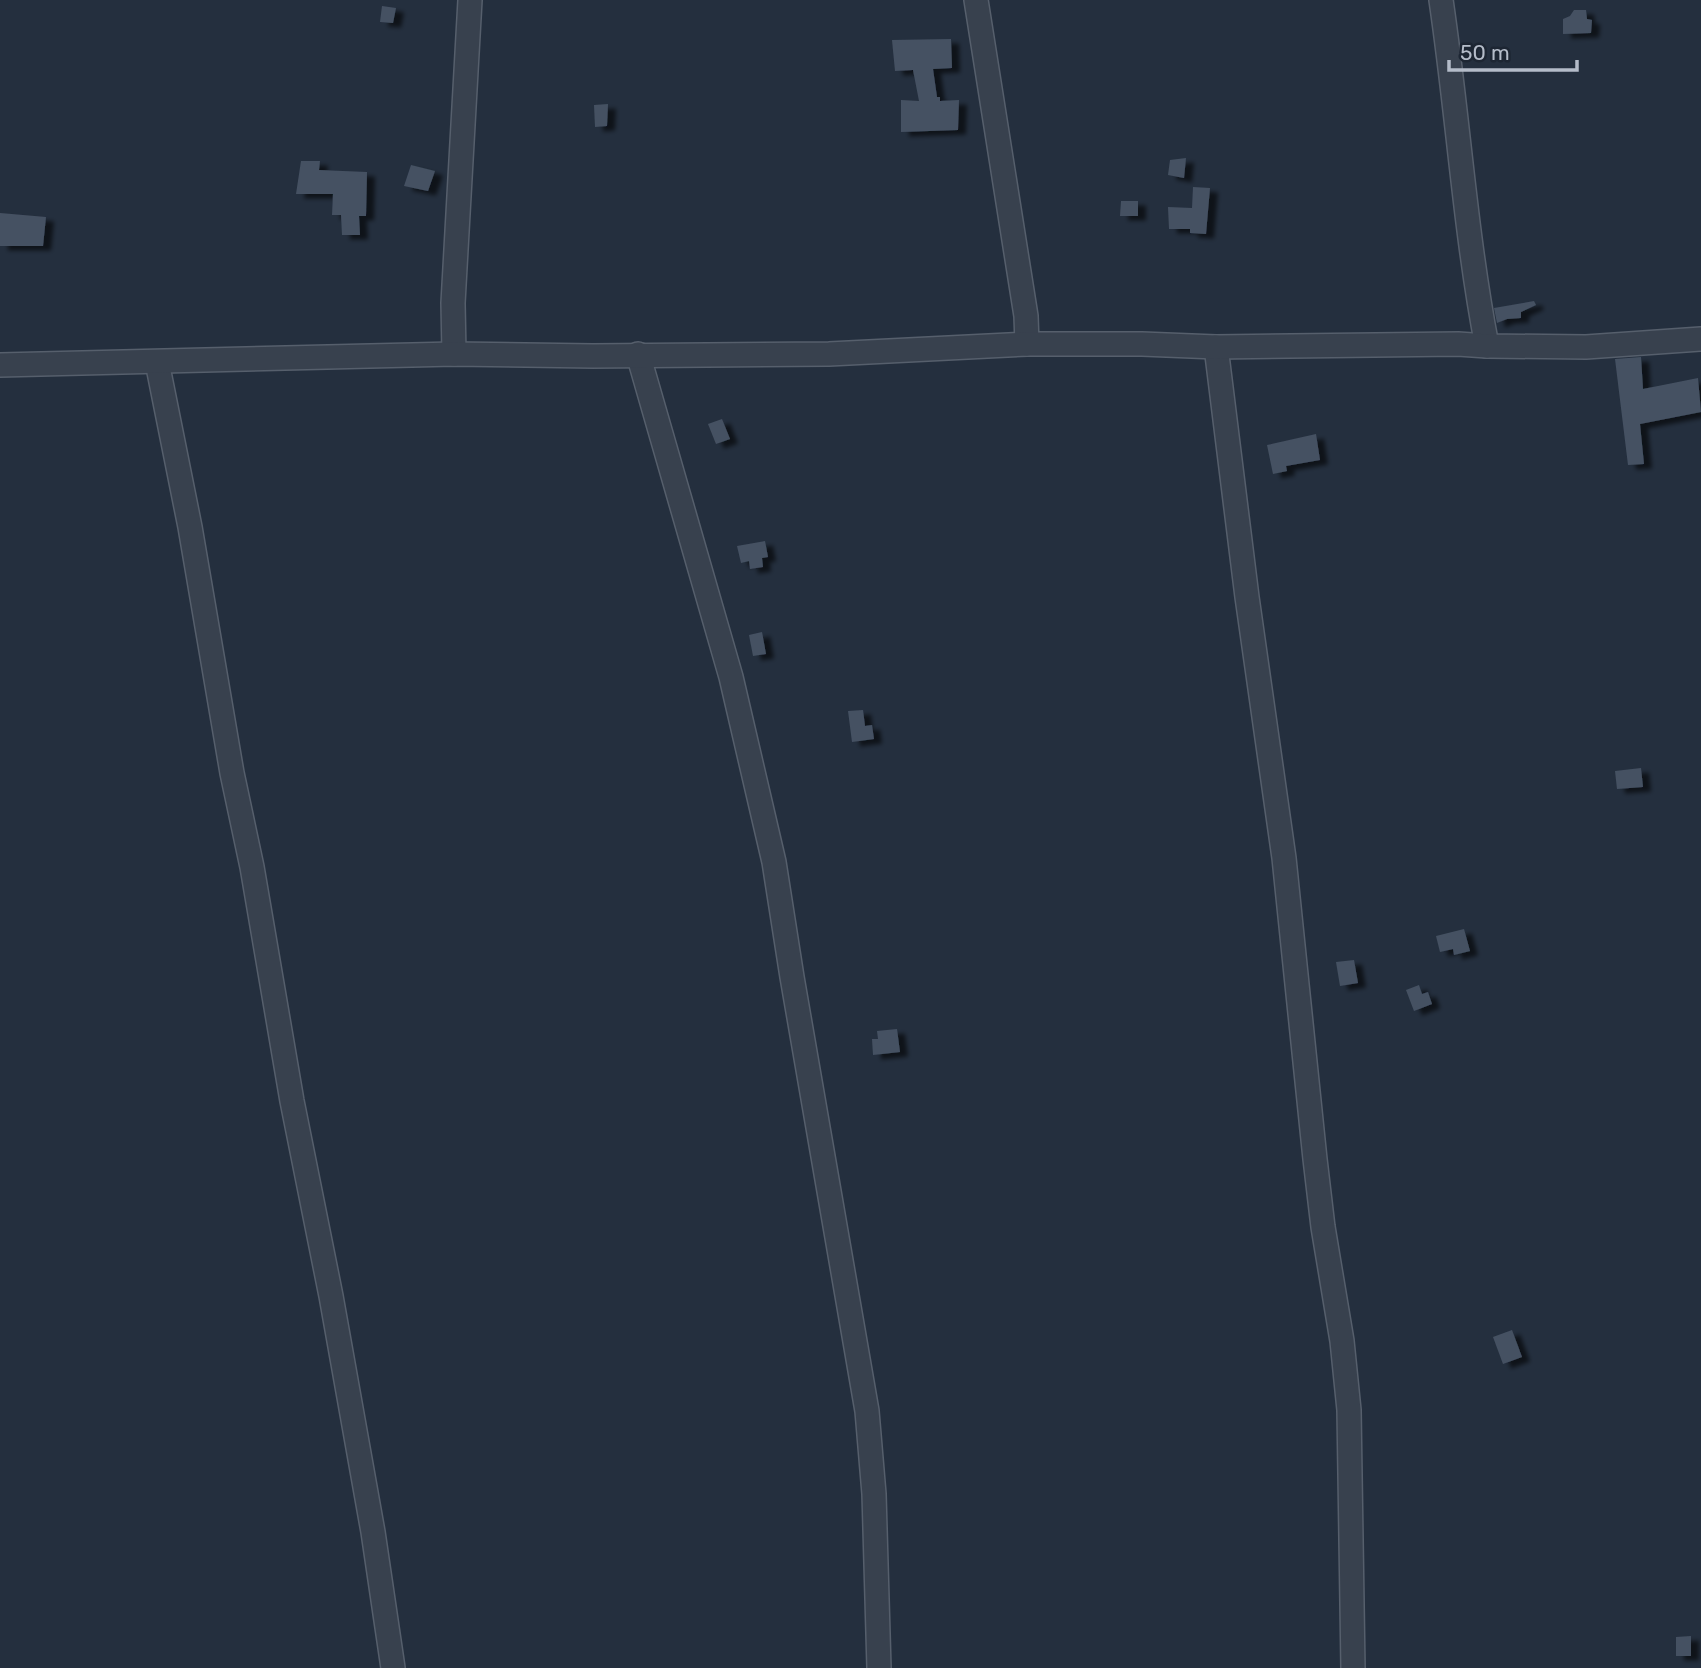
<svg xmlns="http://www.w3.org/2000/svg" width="1701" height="1668" viewBox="0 0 1701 1668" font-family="Rubik,sans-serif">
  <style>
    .building { fill: #455162; filter: url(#shadow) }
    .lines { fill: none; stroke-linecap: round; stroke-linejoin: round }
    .minor-casing { stroke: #565f6c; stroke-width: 26 }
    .minor { stroke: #38414e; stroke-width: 23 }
  </style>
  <defs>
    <filter id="shadow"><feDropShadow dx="8" dy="4.5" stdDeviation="2" flood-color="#0009"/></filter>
  </defs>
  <rect width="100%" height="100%" fill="#242f3e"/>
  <g class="building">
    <polygon points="382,6 396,8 393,23 380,22"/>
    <polygon points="1574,10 1586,10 1587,19 1592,20 1591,33 1563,34 1563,19 1570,16"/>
    <polygon points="951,39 952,68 933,69 937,97 940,97 940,101 959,100 958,130 901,132 901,100 919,101 913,70 895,71 892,40"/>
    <polygon points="608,104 607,126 595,127 594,105"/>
    <polygon points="1186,158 1184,178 1168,175 1170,160"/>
    <polygon points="301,161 320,161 319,170 367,172 366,216 359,216 360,235 342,235 341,215 332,215 333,194 296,194"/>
    <polygon points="411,165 435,171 428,191 404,186"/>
    <polygon points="1193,187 1210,188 1206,234 1190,233 1190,229 1169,229 1168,207 1192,208"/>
    <polygon points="1121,201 1138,201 1138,216 1120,216"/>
    <polygon points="0,213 46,217 43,246 0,246"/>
    <polygon points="1534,301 1536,305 1521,312 1521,318 1507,319 1497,323 1494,308"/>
    <polygon points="1641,357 1643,389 1698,378 1701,412 1640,424 1644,464 1628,465 1615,359"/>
    <polygon points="722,419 730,439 716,444 708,424"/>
    <polygon points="1316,434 1320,460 1286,466 1287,471 1273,474 1267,445"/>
    <polygon points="765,541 768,557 762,558 763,567 750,569 749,561 741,563 737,546"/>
    <polygon points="762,632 766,654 753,656 749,635"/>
    <polygon points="863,710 865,726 872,725 874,739 852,742 848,711"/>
    <polygon points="1641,768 1643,787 1617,789 1615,771"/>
    <polygon points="1464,929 1470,951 1454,955 1453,949 1440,952 1436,936"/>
    <polygon points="1354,960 1358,983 1340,986 1336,962"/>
    <polygon points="1419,985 1422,994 1428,992 1432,1004 1414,1011 1406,990"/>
    <polygon points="897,1029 900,1052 873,1055 872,1039 878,1039 877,1031"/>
    <polygon points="1512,1330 1522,1357 1503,1364 1493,1337"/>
    <polygon points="1691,1636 1691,1656 1676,1656 1676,1637"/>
  </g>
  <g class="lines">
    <g class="minor-casing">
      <g id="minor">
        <polyline points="976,0 1026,316 1027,344"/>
        <path d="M1441,0c17,115 24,232 46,346"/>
        <polyline points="1216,347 1247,597 1284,858 1315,1159 1323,1227 1342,1341 1349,1410 1353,1668"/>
        <polyline points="454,354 453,303 470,0"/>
        <polyline points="638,354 731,677 774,862 792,977 867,1411 874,1494 879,1668"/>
        <polyline points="157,362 190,527 232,773 252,867 292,1101 331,1296 373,1532 393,1668"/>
        <polyline points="0,365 454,354 593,356 829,354 1027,344 1142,344 1216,347 1458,344 1487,346 1586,347 1701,339"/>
      </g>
    </g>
    <use href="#minor" class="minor"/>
  </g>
  <path d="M1449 60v10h128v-10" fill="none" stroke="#b4bcc9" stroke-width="3.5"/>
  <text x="1460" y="60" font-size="21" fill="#b4bcc9" stroke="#1d2633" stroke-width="5" paint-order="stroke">50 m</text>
</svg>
